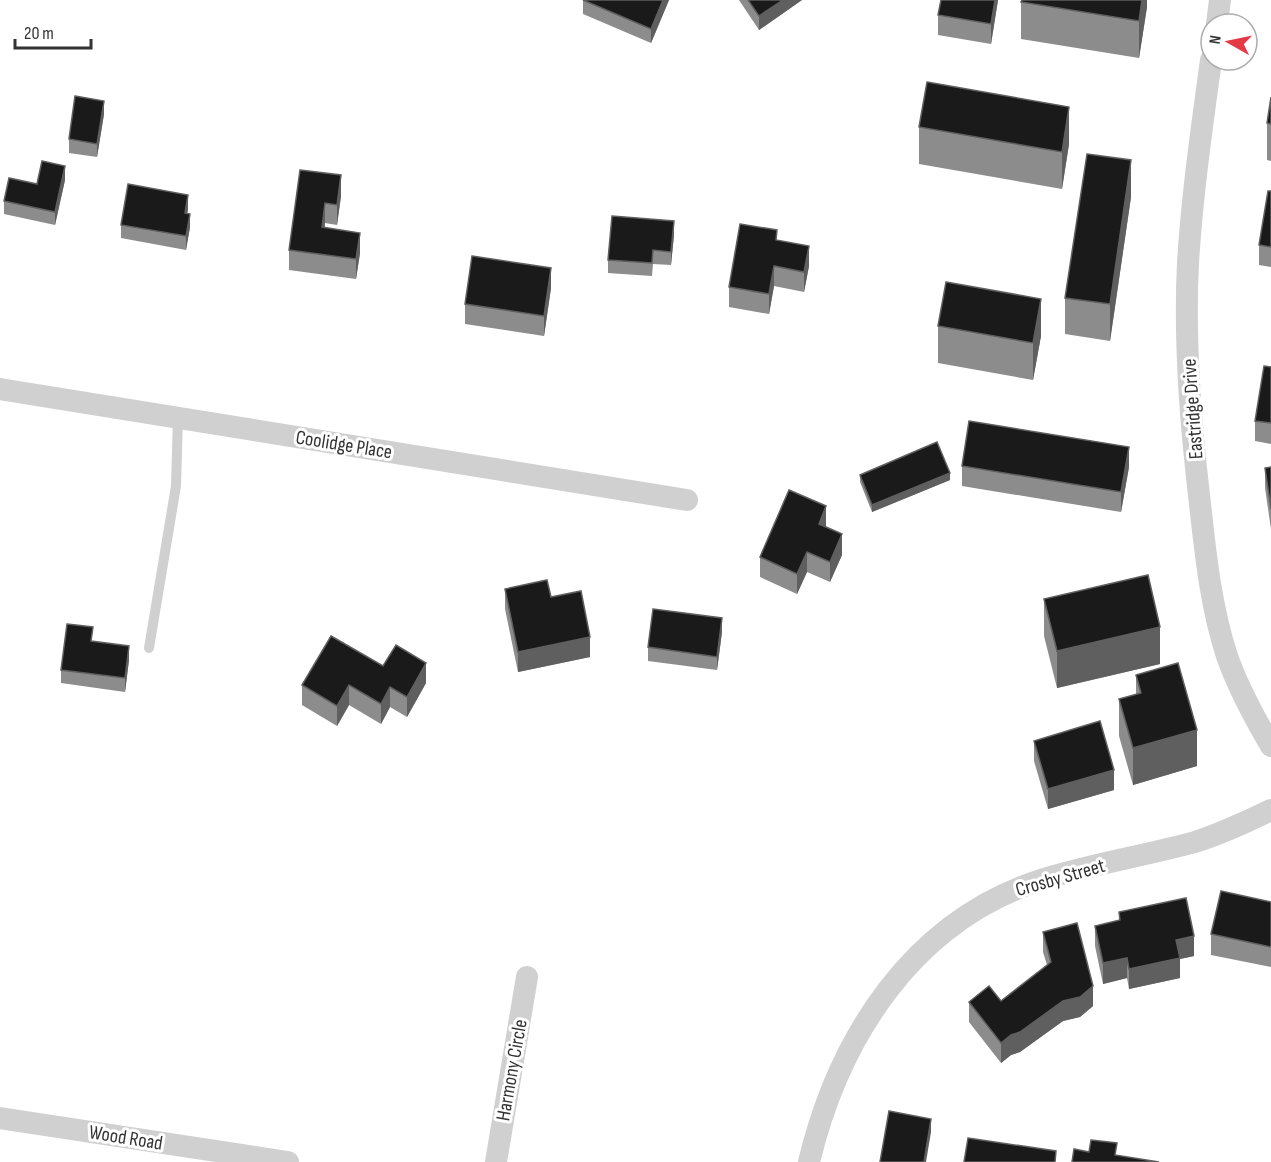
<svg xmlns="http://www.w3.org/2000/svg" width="1271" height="1162" viewBox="0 0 1271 1162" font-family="'Sofia Sans Condensed',sans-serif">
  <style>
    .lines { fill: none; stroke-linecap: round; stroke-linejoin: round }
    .lane { stroke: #d0d0d0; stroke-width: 10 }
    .street { stroke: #d0d0d0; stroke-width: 22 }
    .wall { fill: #8c8c8c }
    .shaded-wall { fill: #5f5f5f }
    .building { fill: #1a1a1a; stroke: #5f5f5f; stroke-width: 1.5 }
    .labels { text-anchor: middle; stroke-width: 6; stroke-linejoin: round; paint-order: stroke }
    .street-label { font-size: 20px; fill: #333; stroke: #fff }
  </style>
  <rect width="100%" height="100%" fill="#fff"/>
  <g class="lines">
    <polyline class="lane" points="149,648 176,486 178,417"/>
    <g class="street">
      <polyline points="1217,24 1220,0"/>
      <path d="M1211,60c-9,67 -19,135 -23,203 -4,77 2,155 11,232 6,53 11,110 28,161 11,32 27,61 44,90"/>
      <polyline points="0,389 687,500"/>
      <polyline points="0,1118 288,1162"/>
      <polyline points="496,1162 527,977"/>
      <path d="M809,1162c30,-125 104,-241 232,-282 50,-16 103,-24 154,-38 26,-8 51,-20 76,-32"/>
    </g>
  </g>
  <g class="wall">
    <polygon points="583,0 669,0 651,43 583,14"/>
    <polygon points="739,0 802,0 759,30"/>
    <polygon points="941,0 998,0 991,44 938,35 938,15"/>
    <polygon points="1147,0 1147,7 1139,58 1021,39 1021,2"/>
    <polygon points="1271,97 1271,161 1267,160 1267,123"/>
    <polygon points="104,114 97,157 69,153 69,139"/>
    <polygon points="919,127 1069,144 1062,189 919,164"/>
    <polygon points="300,170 341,196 337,225 325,223 325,228 360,253 356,279 289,270 289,250"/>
    <polygon points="65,180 55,225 4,214 4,201 37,184"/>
    <polygon points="1271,191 1271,267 1259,265 1259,245"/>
    <polygon points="1131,197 1110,341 1065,334 1065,298"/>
    <polygon points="188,209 187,213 190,227 186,250 121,238 121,225"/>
    <polygon points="674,235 671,265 653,264 652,276 608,273 608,260"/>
    <polygon points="777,240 809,266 804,292 774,286 769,314 729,307 729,287"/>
    <polygon points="551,288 544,336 465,324 465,304"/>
    <polygon points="938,326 1041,336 1033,380 938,363"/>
    <polygon points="1271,367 1271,444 1255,441 1255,421"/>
    <polygon points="962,466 1129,467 1121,512 962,486"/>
    <polygon points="1271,467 1271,529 1265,488 1265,468"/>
    <polygon points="860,475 950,480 872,512 860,482"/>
    <polygon points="826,526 842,555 830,582 807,572 797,594 760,577 760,557"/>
    <polygon points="505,589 551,597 590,657 518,672 505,609"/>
    <polygon points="1044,599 1160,664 1057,688 1044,636"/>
    <polygon points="722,632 717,670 648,661 648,647"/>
    <polygon points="93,641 129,660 125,692 61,683 61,670"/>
    <polygon points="383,666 426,683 407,717 390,707 381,724 349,705 337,726 302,705 302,685"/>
    <polygon points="1136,675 1197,766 1133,785 1119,736 1119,699 1136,695"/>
    <polygon points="1034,741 1114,790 1048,809 1034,761"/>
    <polygon points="1271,902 1271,967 1211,955 1211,934"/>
    <polygon points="1119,912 1194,956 1180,959 1180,978 1129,989 1127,978 1103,984 1095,946 1095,926 1119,921"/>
    <polygon points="1043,932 1093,1006 1080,1017 1063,1021 1020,1052 1011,1055 1001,1063 969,1022 969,1002 1001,1001 1047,965 1043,952"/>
  </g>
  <g class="shaded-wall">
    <polygon points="663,0 669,0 651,43 651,29"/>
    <polygon points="783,0 802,0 759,30 759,16"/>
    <polygon points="995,0 998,0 991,44 991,24"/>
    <polygon points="1142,0 1147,0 1147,7 1139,58 1139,21"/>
    <polygon points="104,101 104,114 97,157 97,144"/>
    <polygon points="1069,107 1069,144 1062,189 1062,152"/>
    <polygon points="1131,160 1131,197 1110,341 1110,304"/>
    <polygon points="65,166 65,180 55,225 55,212"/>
    <polygon points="341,175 341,196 337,225 337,205"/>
    <polygon points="188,195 188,209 185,226 185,213"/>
    <polygon points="325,203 325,223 322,247 322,227"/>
    <polygon points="190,214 190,227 186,250 186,236"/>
    <polygon points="674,221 674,235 671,265 671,252"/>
    <polygon points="360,233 360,253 356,279 356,259"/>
    <polygon points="809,246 809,266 804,292 804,272"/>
    <polygon points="774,266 774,286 769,314 769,294"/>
    <polygon points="551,268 551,288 544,336 544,316"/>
    <polygon points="1041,299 1041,336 1033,380 1033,343"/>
    <polygon points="1129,447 1129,467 1121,512 1121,492"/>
    <polygon points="950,473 950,480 872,512 872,505"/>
    <polygon points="826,506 826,526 819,544 819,524"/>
    <polygon points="842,534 842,555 830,582 830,562"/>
    <polygon points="807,552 807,572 797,594 797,574"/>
    <polygon points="722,618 722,632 717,670 717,657"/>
    <polygon points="1160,627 1160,664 1057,688 1057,651"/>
    <polygon points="590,637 590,657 518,672 518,652"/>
    <polygon points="129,646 129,660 125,692 125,678"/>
    <polygon points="426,663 426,683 407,717 407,697"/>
    <polygon points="349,685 349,705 337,726 337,706"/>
    <polygon points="390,687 390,707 381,724 381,704"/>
    <polygon points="1197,730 1197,766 1133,785 1133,748"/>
    <polygon points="1114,770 1114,790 1048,809 1048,789"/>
    <polygon points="1194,936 1194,956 1180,959 1180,978 1129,989 1129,969 1176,940"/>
    <polygon points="1127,958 1127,978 1103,984 1103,963"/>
    <polygon points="1093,986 1093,1006 1080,1017 1063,1021 1020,1052 1011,1055 1001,1063 1001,1043 1011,1035 1063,1001"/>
    <polygon points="931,1119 931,1132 926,1162 924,1162"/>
  </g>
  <g class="building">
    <polygon points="583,0 663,0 651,29"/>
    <polygon points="748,0 783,0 759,16"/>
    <polygon points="941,0 995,0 991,24 938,15"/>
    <polygon points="1022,0 1142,0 1139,21 1021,2"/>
    <polygon points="927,82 1069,107 1062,152 919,127"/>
    <polygon points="75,96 104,101 97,144 69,139"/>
    <polygon points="1271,97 1271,124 1267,123"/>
    <polygon points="1087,154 1131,160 1110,304 1065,298"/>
    <polygon points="42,161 65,166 55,212 4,201 9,178 37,184"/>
    <polygon points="300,170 341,175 337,205 325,203 322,227 360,233 356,259 289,250"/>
    <polygon points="128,184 188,195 185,213 190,214 186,236 121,225"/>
    <polygon points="1268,191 1271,191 1271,247 1259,245"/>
    <polygon points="612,216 674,221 671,252 653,250 652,263 608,260"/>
    <polygon points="740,224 777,230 776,240 809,246 804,272 774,266 769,294 729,287"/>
    <polygon points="472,256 551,268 544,316 465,304"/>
    <polygon points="946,282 1041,299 1033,343 938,326"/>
    <polygon points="1264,366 1271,367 1271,423 1255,421"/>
    <polygon points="969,421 1129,447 1121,492 962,466"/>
    <polygon points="937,442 950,473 872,505 860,475"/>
    <polygon points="1271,467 1271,509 1265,468"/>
    <polygon points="789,490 826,506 819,524 842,534 830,562 807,552 797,574 760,557"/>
    <polygon points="1148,575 1160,627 1057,651 1044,599"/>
    <polygon points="547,580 551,597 581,591 590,637 518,652 505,589"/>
    <polygon points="653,609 722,618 717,657 648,647"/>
    <polygon points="67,624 93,627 91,641 129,646 125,678 61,670"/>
    <polygon points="331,636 383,666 396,645 426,663 407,697 390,687 381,704 349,685 337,706 302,685"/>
    <polygon points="1178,663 1197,730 1133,748 1119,699 1141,693 1136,675"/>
    <polygon points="1100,721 1114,770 1048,789 1034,741"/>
    <polygon points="1221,891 1271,902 1271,947 1211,934"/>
    <polygon points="1186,898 1194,936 1176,940 1180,958 1129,969 1127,958 1103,963 1095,926 1120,920 1119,912"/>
    <polygon points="1077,923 1093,986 1080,997 1063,1001 1020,1032 1011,1035 1001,1043 969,1002 989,986 1001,1001 1051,962 1043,932"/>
    <polygon points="889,1111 931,1119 924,1162 880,1162"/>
    <polygon points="968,1138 1056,1151 1055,1162 964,1162"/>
    <polygon points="1091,1140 1117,1143 1115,1155 1159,1162 1072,1162 1074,1149 1089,1152"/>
  </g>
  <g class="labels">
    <g class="street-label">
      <text transform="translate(1192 409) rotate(-94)" y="7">Eastridge Drive</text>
      <text transform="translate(344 444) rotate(9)" y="7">Coolidge Place</text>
      <text transform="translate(1060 877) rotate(-16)" y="7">Crosby Street</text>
      <text transform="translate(511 1070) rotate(-80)" y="7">Harmony Circle</text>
      <text transform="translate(126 1137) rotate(9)" y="7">Wood Road</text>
    </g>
  </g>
  <g transform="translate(1229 42) rotate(279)"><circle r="28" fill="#ffffff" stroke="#adadad" stroke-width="1.5"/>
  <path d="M0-4.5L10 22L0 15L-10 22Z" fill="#e63946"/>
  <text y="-9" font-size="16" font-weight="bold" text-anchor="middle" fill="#333333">N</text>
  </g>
  <path d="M15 39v9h76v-9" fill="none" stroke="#333333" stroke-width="3"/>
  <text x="24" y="39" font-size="18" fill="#333333" stroke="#ffffff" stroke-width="4.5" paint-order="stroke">20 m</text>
</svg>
